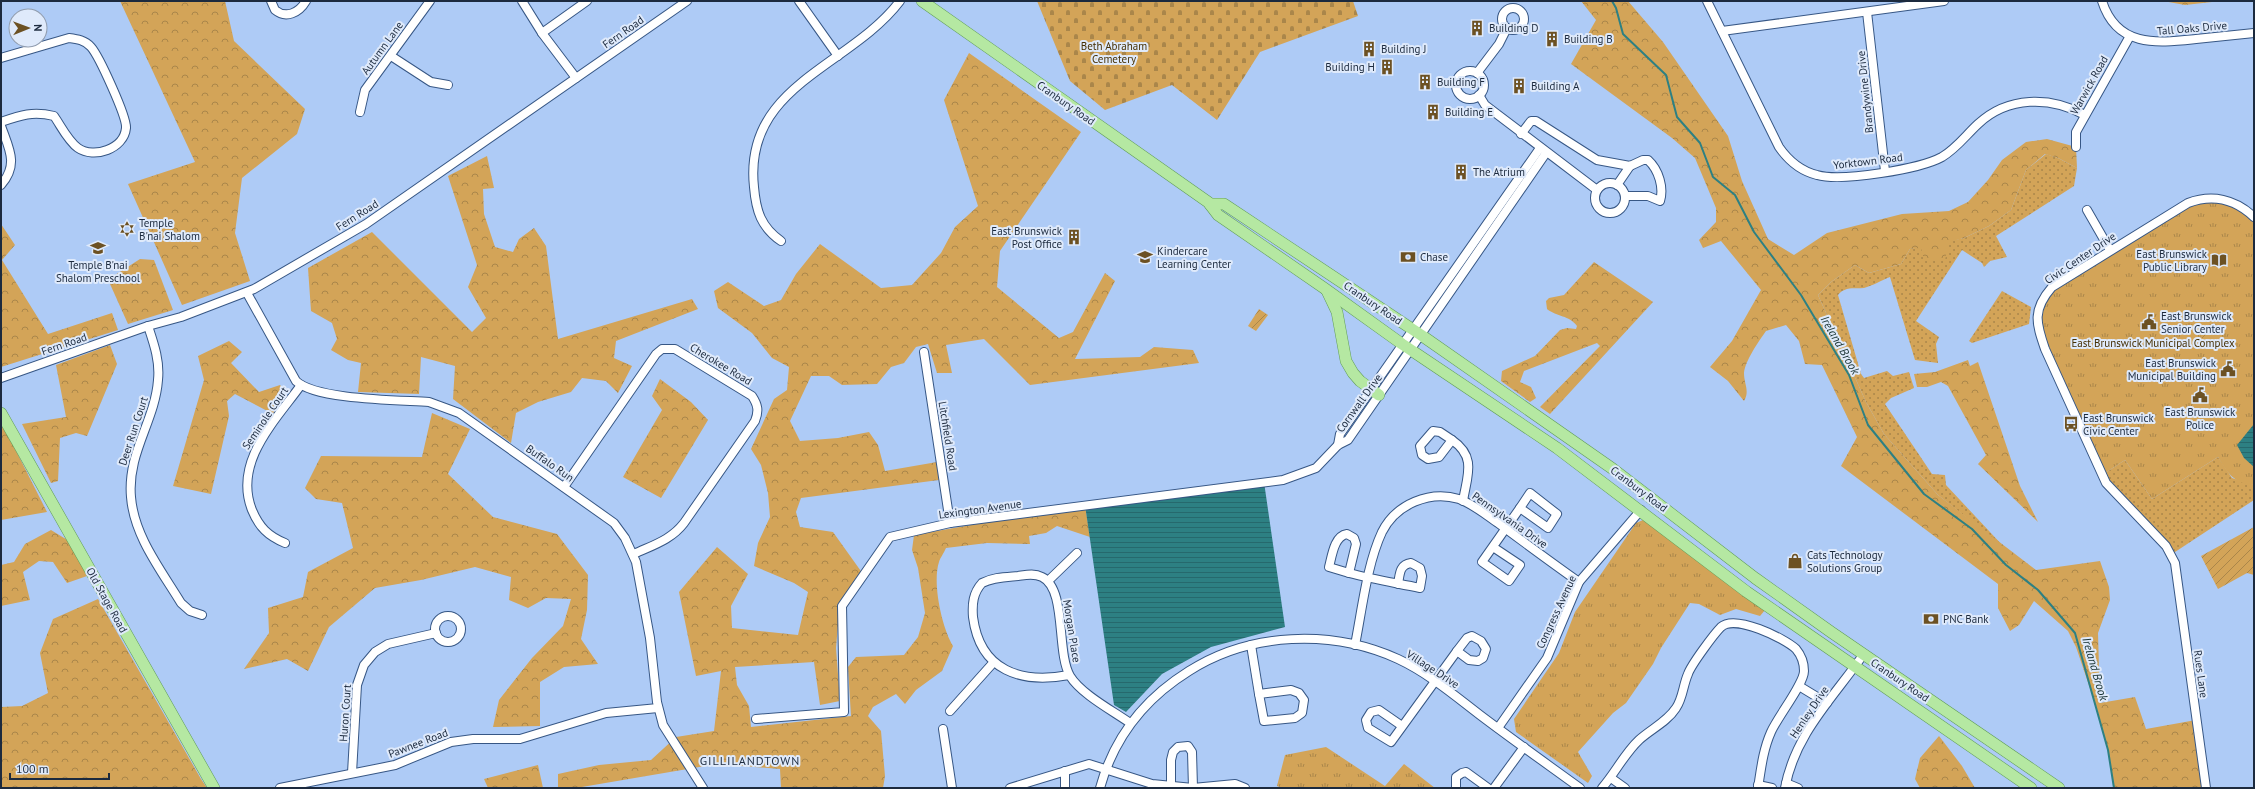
<svg xmlns="http://www.w3.org/2000/svg" width="2255" height="789" viewBox="0 0 2255 789" font-family="'PT Sans',sans-serif">
  <style>
    .grass { fill: url(#grass-dots) }
    .forest { fill: url(#forest-crowns) }
    .cemetery { fill: url(#cemetery-stones) }
    .park { fill: url(#park-tufts) }
    .garden { fill: url(#garden-furrows) }
    .water { fill: url(#water-rules) }
    .lines { fill: none; stroke-linecap: round; stroke-linejoin: round }
    .stream { stroke: #2d8083; stroke-width: 2 }
    .minor-casing { stroke: #375785; stroke-width: 10 }
    .major-casing { stroke: #609c57; stroke-width: 12 }
    .minor { stroke: #fff; stroke-width: 8 }
    .major { stroke: #b5e8a2; stroke-width: 11 }
    .labels { text-anchor: middle; stroke-width: 4; stroke-linejoin: round; paint-order: stroke }
    .poi-label { font-size: 11px; fill: #1c2a3e; stroke: #dfeafb; text-anchor: start }
    .street-label { font-size: 11px; fill: #1c2a3e; stroke: #dfeafb }
    .park-label { font-size: 11px; fill: #463004; stroke: #dfeafb }
    .water-label { font-size: 12px; font-style: italic; fill: #1b3535; stroke: #dfeafb }
    .neighbourhood-label { font-size: 12px; letter-spacing: 1px; fill: #1c2a3e; stroke: #dfeafb }
  </style>
  <defs>
    <pattern id="grass-dots" width="8" height="8" patternUnits="userSpaceOnUse"><rect width="8" height="8" fill="#d3a458"/><path d="M2 2h.1M6 6h.1" fill="none" stroke="#aa864a" stroke-width="1.8" stroke-linecap="round"/></pattern>
    <pattern id="forest-crowns" width="20" height="18" patternUnits="userSpaceOnUse"><rect width="20" height="18" fill="#d3a458"/><path d="M2 6a3 3 0 1 1 6 0M12 15a3 3 0 1 1 6 0" fill="none" stroke="#aa864a"/></pattern>
    <pattern id="cemetery-stones" width="16" height="16" patternUnits="userSpaceOnUse"><rect width="16" height="16" fill="#d3a458"/><path d="M2 7V4a2 2 0 0 1 4 0v3zM10 15v-3a2 2 0 0 1 4 0v3z" fill="#aa864a"/></pattern>
    <pattern id="park-tufts" width="24" height="20" patternUnits="userSpaceOnUse"><rect width="24" height="20" fill="#d3a458"/><path d="M3 7l-1-3M5 7V3M7 7l1-3M15 17l-1-3M17 17v-4M19 17l1-3" fill="none" stroke="#aa864a"/></pattern>
    <pattern id="garden-furrows" width="10" height="10" patternUnits="userSpaceOnUse"><rect width="10" height="10" fill="#d3a458"/><path d="M-1 1l2-2M0 10L10 0M9 11l2-2" fill="none" stroke="#aa864a"/></pattern>
    <pattern id="water-rules" width="6" height="5" patternUnits="userSpaceOnUse"><rect width="6" height="5" fill="#2d8083"/><path d="M0 2.5h6" fill="none" stroke="#26696d"/></pattern>
  </defs>
  <rect width="100%" height="100%" fill="#aecbf6"/>
  <g class="grass">
    <path d="M2046,154l12,4 19,10 -3,18 -78,50 11,21 -17,4 -6,6 -2,-4 -20,-13 -46,71 23,16 -3,7 2,19 -23,-3 -25,-83c-8,3 -18,9 -26,11 -9,1 -19,-2 -26,7l23,79 3,4 23,-7 6,5 16,-4 5,16 -23,10 -6,6 47,70 13,1 1,10 58,62 -66,-52 -54,-61 -18,-32 -48,-107 13,-13 24,-17 14,8 32,-9 9,-15 54,-11 25,-12 22,-16 15,-40z"/>
    <polygon points="2002,291 2031,307 2029,324 1972,343 1969,341"/>
    <polygon points="2218,457 2232,478 2254,485 2254,500 2172,554 2102,475 2125,460 2152,499"/>
  </g>
  <g class="forest">
    <polygon points="120,1 225,1 234,41 305,109 297,134 242,178 235,233 250,281 182,305 128,184 195,162"/>
    <path d="M1581,1h47l35,41 65,94 14,45 26,58 26,16 33,-22 75,-19 47,-3 19,-9 20,-22 14,-20 24,-18 21,-3 29,8 1,21 -19,-10 -13,-4 -19,16 -15,40 -22,16 -25,12 -15,4 -4,18 -21,-1 -3,-11 -11,1 -9,15 -32,9 -14,-8 -24,17 -13,13 48,107 18,32 54,61 98,75 64,-9 9,26 1,13 -12,33 2,70 35,-6 11,32 50,-9 10,68h-92l-6,-38 -11,-41 -21,-62 -8,-16 -34,-30 -15,24 -9,6 -12,-23v-24l-157,-118 16,-29 -35,-72 -17,-1 -6,-23 -13,-16 -20,6c-7,10 -21,30 -22,42 0,11 6,18 0,28l-16,-20 -18,-14 22,-26 29,-51 -40,-49 -18,7 -4,-8 17,-18v-14l-21,-50 -23,-20 -101,-74 25,-44z"/>
    <polygon points="2163,1 2221,1 2185,5"/>
    <path d="M969,53l112,79 -81,119 -3,36 62,51 14,-6 32,-59 10,8 -40,78 65,-2 14,-10 39,3 6,13 -169,22 -46,-46 -38,6 6,28h-15l-9,-29 -12,3 -12,16 -13,4 -14,17 -35,1 -13,-9h-18l-21,45 10,20 38,-3 31,-6 9,13 7,26 52,-9 2,18 -138,18 -5,14 4,15 33,5 30,42 -23,27 -4,47 4,53 -20,4 -6,-43 -79,5 2,18 12,21 2,21 100,-11 -3,-49 8,-10 48,-2 14,-18 7,-24 -7,-45 -6,-18 2,-15 171,-30 5,32 -33,-11 -11,7 -17,3 1,8 -43,-1 -41,5c-2,5 -6,10 -7,14 -7,21 3,66 14,84l-11,25 -26,19 -11,14 -9,-10 -23,13 -5,9 13,15 4,45 -2,12h-102l-1,-19 -63,-5 -141,24h-18v-14l41,-9 52,-5 25,-23 38,-6 7,-60 -25,5 -17,-84 38,-45 31,27 -17,32 1,22 66,7 10,-43 -14,-9 -40,-17 4,-23 12,-26 -2,-24 -7,-28 -10,-16 23,-50 13,-9 2,-23 -17,-9 -20,-25 -34,-25 -4,-17 14,-9 36,24 17,-6 15,-26 24,-30 61,44 31,-3 29,-32 14,-26 23,-21 -34,-106z"/>
    <polygon points="487,156 494,188 483,189 484,214 495,247 513,252 519,239 534,228 546,246 558,339 692,299 698,309 616,341 614,358 632,366 618,393 606,381 582,378 571,392 538,402 516,413 511,443 453,399 455,366 421,357 419,394 358,392 361,363 348,360 331,350 337,339 332,323 311,311 308,268 372,232 472,332 486,318 468,287 477,265 448,176"/>
    <polygon points="1,224 15,245 2,260 48,334 112,313 118,330 1,367"/>
    <polygon points="140,259 154,260 173,310 128,324 110,284 112,277"/>
    <path d="M1594,262l59,40 -103,112 -10,-7 60,-61 -3,-3 -73,28 -4,11 11,5 5,11 -6,4 -29,-21 1,-10 33,-15 25,-26 7,-2 9,1 1,-3c-8,-11 -20,-9 -30,-17l-1,-8 3,-3 15,-3z"/>
    <polygon points="229,341 242,352 231,363 259,392 280,385 286,392 273,414 235,394 227,401 229,416 211,494 173,486 204,380 198,356"/>
    <polygon points="110,345 117,364 87,436 76,433 60,438 58,481 51,483 22,424 66,417 56,365"/>
    <polygon points="1968,360 1970,366 1978,362 2020,486 2038,522 1978,464 1986,455 1948,386 1941,382 1927,387 1917,387 1914,374 1935,372"/>
    <polygon points="660,379 691,402 708,420 661,498 623,477 662,410 652,396"/>
    <polygon points="432,413 470,429 448,474 493,517 557,534 588,575 587,610 581,639 598,664 564,667 540,682 540,726 493,727 499,700 532,658 563,626 571,599 546,598 528,608 509,600 511,577 475,567 421,580 375,588 329,627 308,671 287,659 244,669 269,633 268,608 303,597 308,572 353,548 342,503 316,499 305,488 321,456 422,457"/>
    <polygon points="1,423 8,435 47,512 1,520"/>
    <polygon points="51,530 69,541 87,576 67,583 53,562 39,561 23,572 30,600 1,606 1,565 14,562 25,544"/>
    <polygon points="98,599 201,779 207,788 1,788 1,707 22,706 48,693 40,653 53,619"/>
    <polygon points="1939,736 1962,766 1975,788 1920,788 1915,779 1920,758"/>
    <polygon points="538,765 543,788 488,788 484,779"/>
  </g>
  <polygon class="cemetery" points="1037,1 1353,1 1358,16 1260,52 1217,120 1172,85 1105,110 1070,81"/>
  <g class="park">
    <path d="M2217,198l37,19v268c-19,-1 -27,-12 -36,-28l-66,42 -27,-39 -23,15 -63,-143 1,-29 5,-8 138,-89z"/>
    <polygon points="1643,520 1765,610 1760,616 1736,609 1720,615 1699,604 1690,603 1661,648 1653,664 1626,703 1613,713 1578,752 1592,776 1588,783 1516,732 1514,719 1559,653 1575,612 1636,523"/>
    <polygon points="1326,747 1385,786 1404,764 1435,788 1282,788 1277,786 1285,755"/>
  </g>
  <g class="garden">
    <polygon points="1259,309 1268,315 1256,331 1248,326"/>
    <circle cx="2206" cy="334" r="5.5"/>
    <polygon points="2254,527 2254,575 2247,573 2218,589 2201,556"/>
  </g>
  <g class="water">
    <polygon points="2254,424 2254,467 2244,458 2237,445"/>
    <polygon points="1264,482 1285,627 1211,647 1162,674 1126,712 1114,705 1085,505"/>
  </g>
  <g class="lines">
    <polyline class="stream" points="1612,1 1616,8 1623,34 1666,75 1677,117 1700,143 1713,177 1735,195 1754,232 1801,295 1849,375 1868,425 1924,494 1972,529 2006,565 2038,590 2075,633 2108,750 2114,788"/>
    <g class="minor-casing">
      <g id="minor">
        <path d="M271,1l4,9c11,9 24,3 31,-9"/>
        <polyline points="522,1 542,33 576,78"/>
        <polyline points="799,1 838,56"/>
        <path d="M1707,1l72,146c9,13 22,24 38,28 25,7 103,-6 125,-18 15,-9 24,-22 36,-33 30,-28 72,-28 107,-9"/>
        <path d="M2102,1c15,47 55,42 94,38 19,-2 39,-4 58,-6"/>
        <circle cx="1513" cy="19" r="11"/>
        <polyline points="1867,12 1885,171"/>
        <polyline points="1722,31 1944,1"/>
        <polyline points="542,33 587,1"/>
        <polyline points="391,56 431,82 448,85"/>
        <path d="M1,58l68,-20c8,1 16,2 22,9 8,9 36,70 35,81 -2,21 -32,31 -48,20 -10,-7 -17,-22 -24,-32 -21,-5 -33,-1 -53,6"/>
        <circle cx="1470" cy="85" r="14"/>
        <polyline points="1477,73 1499,44 1507,28"/>
        <polyline points="1479,95 1485,105 1597,190"/>
        <polyline points="360,112 365,90 430,1"/>
        <path d="M1,126c8,23 18,38 0,59"/>
        <path d="M1521,134l10,-13h5l61,39 33,6 13,-6h5c11,10 16,28 12,41l-12,-5h-23"/>
        <polyline points="2076,147 2076,132 2130,36"/>
        <circle cx="1610" cy="198" r="15"/>
        <polyline points="1617,185 1630,166"/>
        <polyline points="2087,210 2110,250"/>
        <path d="M781,241c-20,-14 -25,-30 -27,-54 -11,-102 96,-120 146,-186"/>
        <path d="M247,293l49,88c20,19 103,19 133,21l30,11 155,110 11,15 11,24 14,76 7,64 6,23 40,63"/>
        <path d="M148,326c6,18 12,35 10,54 -3,41 -31,73 -27,117 3,39 30,73 50,106l9,8 12,4"/>
        <polyline points="924,352 950,523"/>
        <polyline points="1,378 148,326 181,317 254,289 366,224 687,1"/>
        <polygon points="1433,431 1440,432 1452,440 1439,457 1428,459 1422,455 1420,446"/>
        <path d="M1452,440c25,17 15,36 11,61"/>
        <polyline points="1338,445 1340,434 1540,148"/>
        <path d="M564,487l92,-133 6,-5h13l77,47c6,9 7,15 3,25l-71,102c-13,17 -31,22 -50,31"/>
        <polygon points="1530,493 1557,514 1548,528 1520,508"/>
        <path d="M1347,534l7,4 2,6 -7,29 -20,-6c3,-11 5,-31 18,-33z"/>
        <path d="M285,543c-17,-7 -26,-16 -33,-33 -19,-48 23,-89 49,-125"/>
        <polyline points="1493,547 1520,565 1509,581 1482,562 1520,508"/>
        <path d="M1349,573c23,6 47,10 71,15l2,-12 -2,-8 -9,-5c-12,2 -11,11 -13,21"/>
        <polyline points="1048,581 1077,553"/>
        <circle cx="448" cy="629" r="13"/>
        <polygon points="1472,636 1481,641 1486,649 1483,658 1478,661 1469,660 1457,651 1467,638"/>
        <polyline points="1251,645 1259,694"/>
        <path d="M1355,645c7,-35 12,-81 27,-113 14,-28 48,-42 77,-33 14,5 27,16 39,24 27,20 54,40 81,59"/>
        <path d="M1069,675c-48,9 -89,-4 -96,-58 -1,-13 0,-24 9,-34 11,-6 24,-6 36,-7 8,-1 16,-3 24,1 25,12 14,75 28,99 11,18 43,35 60,47"/>
        <polyline points="1799,686 1827,703"/>
        <polygon points="1291,690 1299,693 1304,700 1302,713 1295,718 1264,721 1259,694"/>
        <polyline points="950,711 993,663"/>
        <polyline points="756,719 844,712 842,606 890,537 950,523 1283,480 1316,468 1338,445 1348,440 1546,153"/>
        <polyline points="1402,726 1379,710 1371,712 1366,720 1368,728 1391,742 1457,651"/>
        <polyline points="1498,728 1547,658 1579,582 1641,510"/>
        <polyline points="943,729 952,788"/>
        <polyline points="352,773 357,685 364,665 375,652 388,644 436,633"/>
        <polyline points="1611,778 1625,788"/>
        <polyline points="1786,783 1798,788"/>
        <polyline points="1758,785 1772,788"/>
        <polyline points="1171,787 1171,760 1173,752 1178,747 1188,746 1192,752 1193,788"/>
        <polyline points="280,788 395,765 451,742 473,739 520,739 606,713 658,708"/>
        <polyline points="1010,788 1089,764 1152,784 1193,788"/>
        <polyline points="1065,788 1065,771"/>
        <path d="M1100,788c14,-51 44,-89 89,-117 61,-39 143,-42 209,-12 30,14 56,36 82,56 33,25 67,49 100,73"/>
        <polyline points="1193,788 1235,784 1245,788"/>
        <polyline points="1456,788 1456,777 1462,773 1466,772 1488,788"/>
        <polyline points="1494,788 1524,747"/>
        <path d="M1602,788c13,-15 23,-35 37,-48 12,-11 28,-18 37,-32 7,-10 7,-23 12,-34 3,-9 26,-40 33,-47 14,-13 63,11 75,22 5,6 8,14 8,22 0,13 -26,45 -33,61 -8,18 -10,37 -13,56"/>
        <path d="M1785,788c10,-54 48,-90 78,-133"/>
        <path d="M2206,788l-31,-225 -9,-17 -60,-63 -61,-134c-9,-26 -13,-39 7,-62l136,-84c24,-9 47,-4 66,14"/>
      </g>
    </g>
    <g class="major-casing">
      <g id="major">
        <polyline points="922,1 1208,202 1218,215 1324,288 1402,344 1557,448 1747,592 2031,788"/>
        <polyline points="1210,204 1224,204 1421,335 1613,469 1755,578 1831,632 2059,788"/>
        <polyline points="1327,291 1337,312 1346,361 1353,373 1360,381 1379,395"/>
        <polyline points="1,413 214,788"/>
      </g>
    </g>
    <use href="#minor" class="minor"/>
    <use href="#major" class="major"/>
  </g>
  <defs>
    <g id="building-bare" transform="scale(1.2)"><path d="M-4-6H4V6H1V3H-1V6H-4ZM-2.5-4.3h1.7v1.8h-1.7ZM.8-4.3h1.7v1.8H.8ZM-2.5-1h1.7V.8h-1.7ZM.8-1h1.7V.8H.8Z" fill="#6c5123" stroke="#dfeafb" stroke-width="2.5" paint-order="stroke"/></g>
    <g id="synagogue-bare" transform="scale(1.2)"><path d="M0-6.5L5.6 3.2H-5.6ZM0 6.5L5.6-3.2H-5.6Z" fill="#6c5123" stroke="#dfeafb" stroke-width="2.5" paint-order="stroke"/></g>
    <g id="school-bare" transform="scale(1.2)"><path d="M0-5L7-2L0 1L-7-2ZM-4 1L0 2.5L4 1V4Q0 6-4 4Z" fill="#6c5123" stroke="#dfeafb" stroke-width="2.5" paint-order="stroke"/></g>
    <g id="bank-bare" transform="scale(1.2)"><path d="M-6-4H6V4H-6ZM0-2.3a2.3 2.3 0 1 0 0 4.6a2.3 2.3 0 1 0 0-4.6Z" fill="#6c5123" stroke="#dfeafb" stroke-width="2.5" paint-order="stroke"/></g>
    <g id="library-bare" transform="scale(1.2)"><path d="M-6-4Q-3-5.5-.7-3.5V5Q-3 3-6 4ZM6-4Q3-5.5 .7-3.5V5Q3 3 6 4Z" fill="#6c5123" stroke="#dfeafb" stroke-width="2.5" paint-order="stroke"/></g>
    <g id="civic-bare" transform="scale(1.2)"><path d="M-.6-6.5H3V-4.5H.6V-3L4-1V1h2V6H-6V1h2V-1L-.6-3ZM-1.2 2.5V6h2.4V2.5Z" fill="#6c5123" stroke="#dfeafb" stroke-width="2.5" paint-order="stroke"/></g>
    <g id="bus-bare" transform="scale(1.2)"><path d="M-5-6H5V4H4V6H2V4H-2V6H-4V4H-5ZM-3.5-4V0h7V-4ZM-3.5 1.2v1.5H-2V1.2ZM2 1.2v1.5H3.5V1.2Z" fill="#6c5123" stroke="#dfeafb" stroke-width="2.5" paint-order="stroke"/></g>
    <g id="shop-bare" transform="scale(1.2)"><path d="M-5-2.5h2.3a2.7 3.5 0 0 1 5.4 0H5L5.5 6h-11ZM-1.5-2.5h3a1.5 2.3 0 0 0-3 0Z" fill="#6c5123" stroke="#dfeafb" stroke-width="2.5" paint-order="stroke"/></g>
  </defs>
  <g fill-rule="evenodd">
    <use href="#building-bare" x="1477" y="28"/>
    <use href="#building-bare" x="1552" y="39"/>
    <use href="#building-bare" x="1369" y="49"/>
    <use href="#building-bare" x="1387" y="67"/>
    <use href="#building-bare" x="1425" y="82"/>
    <use href="#building-bare" x="1519" y="86"/>
    <use href="#building-bare" x="1433" y="112"/>
    <use href="#building-bare" x="1461" y="172"/>
    <use href="#synagogue-bare" x="127" y="229"/>
    <use href="#building-bare" x="1074" y="237"/>
    <use href="#school-bare" x="98" y="248"/>
    <use href="#school-bare" x="1145" y="257"/>
    <use href="#bank-bare" x="1408" y="257"/>
    <use href="#library-bare" x="2219" y="260"/>
    <use href="#civic-bare" x="2149" y="322"/>
    <use href="#civic-bare" x="2228" y="369"/>
    <use href="#civic-bare" x="2200" y="395"/>
    <use href="#bus-bare" x="2071" y="424"/>
    <use href="#shop-bare" x="1795" y="561"/>
    <use href="#bank-bare" x="1931" y="619"/>
  </g>
  <g class="labels">
    <g class="poi-label">
      <text x="1489" y="32">Building D</text>
      <text x="1564" y="43">Building B</text>
      <text x="1381" y="53">Building J</text>
      <text x="1375" y="71" text-anchor="end">Building H</text>
      <text x="1437" y="86">Building F</text>
      <text x="1531" y="90">Building A</text>
      <text x="1445" y="116">Building E</text>
      <text x="1473" y="176">The Atrium</text>
      <text x="139" y="227">Temple<tspan x="139" dy="13">B'nai Shalom</tspan></text>
      <text x="1062" y="235" text-anchor="end">East Brunswick<tspan x="1062" dy="13">Post Office</tspan></text>
      <text x="1157" y="255">Kindercare<tspan x="1157" dy="13">Learning Center</tspan></text>
      <text x="2207" y="258" text-anchor="end">East Brunswick<tspan x="2207" dy="13">Public Library</tspan></text>
      <text x="1420" y="261">Chase</text>
      <text x="98" y="269" text-anchor="middle">Temple B'nai<tspan x="98" dy="13">Shalom Preschool</tspan></text>
      <text x="2161" y="320">East Brunswick<tspan x="2161" dy="13">Senior Center</tspan></text>
      <text x="2216" y="367" text-anchor="end">East Brunswick<tspan x="2216" dy="13">Municipal Building</tspan></text>
      <text x="2200" y="416" text-anchor="middle">East Brunswick<tspan x="2200" dy="13">Police</tspan></text>
      <text x="2083" y="422">East Brunswick<tspan x="2083" dy="13">Civic Center</tspan></text>
      <text x="1807" y="559">Cats Technology<tspan x="1807" dy="13">Solutions Group</tspan></text>
      <text x="1943" y="623">PNC Bank</text>
    </g>
    <g class="street-label">
      <text transform="translate(2192 28) rotate(-5)" y="4">Tall Oaks Drive</text>
      <text transform="translate(623 32) rotate(-35)" y="4">Fern Road</text>
      <text transform="translate(382 48) rotate(-54)" y="4">Autumn Lane</text>
      <text transform="translate(2089 85) rotate(-61)" y="4">Warwick Road</text>
      <text transform="translate(1865 92) rotate(-96)" y="4">Brandywine Drive</text>
      <text transform="translate(1066 103) rotate(35)" y="4">Cranbury Road</text>
      <text transform="translate(1868 161) rotate(-7)" y="4">Yorktown Road</text>
      <text transform="translate(357 215) rotate(-32)" y="4">Fern Road</text>
      <text transform="translate(2080 258) rotate(-34)" y="4">Civic Center Drive</text>
      <text transform="translate(1373 303) rotate(34)" y="4">Cranbury Road</text>
      <text transform="translate(64 344) rotate(-19)" y="4">Fern Road</text>
      <text transform="translate(721 364) rotate(31)" y="4">Cherokee Road</text>
      <text transform="translate(1359 403) rotate(-54)" y="4">Cornwall Drive</text>
      <text transform="translate(265 418) rotate(-56)" y="4">Seminole Court</text>
      <text transform="translate(133 431) rotate(-72)" y="4">Deer Run Court</text>
      <text transform="translate(948 436) rotate(81)" y="4">Litchfield Road</text>
      <text transform="translate(550 463) rotate(35)" y="4">Buffalo Run</text>
      <text transform="translate(1639 489) rotate(37)" y="4">Cranbury Road</text>
      <text transform="translate(980 509) rotate(-8)" y="4">Lexington Avenue</text>
      <text transform="translate(1510 520) rotate(35)" y="4">Pennsylvania Drive</text>
      <text transform="translate(107 600) rotate(61)" y="4">Old Stage Road</text>
      <text transform="translate(1556 612) rotate(-65)" y="4">Congress Avenue</text>
      <text transform="translate(1072 631) rotate(81)" y="4">Morgan Place</text>
      <text transform="translate(1433 669) rotate(33)" y="4">Village Drive</text>
      <text transform="translate(2201 674) rotate(82)" y="4">Rues Lane</text>
      <text transform="translate(1900 680) rotate(34)" y="4">Cranbury Road</text>
      <text transform="translate(1809 712) rotate(-56)" y="4">Henley Drive</text>
      <text transform="translate(345 713) rotate(-86)" y="4">Huron Court</text>
      <text transform="translate(418 743) rotate(-21)" y="4">Pawnee Road</text>
    </g>
    <g class="park-label">
      <text x="1114" y="50">Beth Abraham<tspan x="1114" dy="13">Cemetery</tspan></text>
      <text x="2153" y="347">East Brunswick Municipal Complex</text>
    </g>
    <g class="water-label">
      <text transform="translate(1840 345) rotate(60)" y="4">Ireland Brook</text>
      <text transform="translate(2095 669) rotate(74)" y="4">Ireland Brook</text>
    </g>
    <g class="neighbourhood-label">
      <text x="750" y="765">GILLILANDTOWN</text>
    </g>
  </g>
  <rect width="2255" height="789" fill="none" stroke="#1c2a3e" stroke-width="4"/>
  <g transform="translate(28 28) rotate(89)"><circle r="19" fill="#dfeafb" stroke="#919daf"/>
  <path d="M0-3L7 15L0 10L-7 15Z" fill="#6c5123"/>
  <text y="-6" font-size="11" font-weight="bold" text-anchor="middle" fill="#1c2a3e">N</text>
  </g>
  <path d="M10 773v6h99v-6" fill="none" stroke="#1c2a3e" stroke-width="2"/>
  <text x="16" y="773" font-size="12" fill="#1c2a3e" stroke="#dfeafb" stroke-width="3" paint-order="stroke">100 m</text>
</svg>
